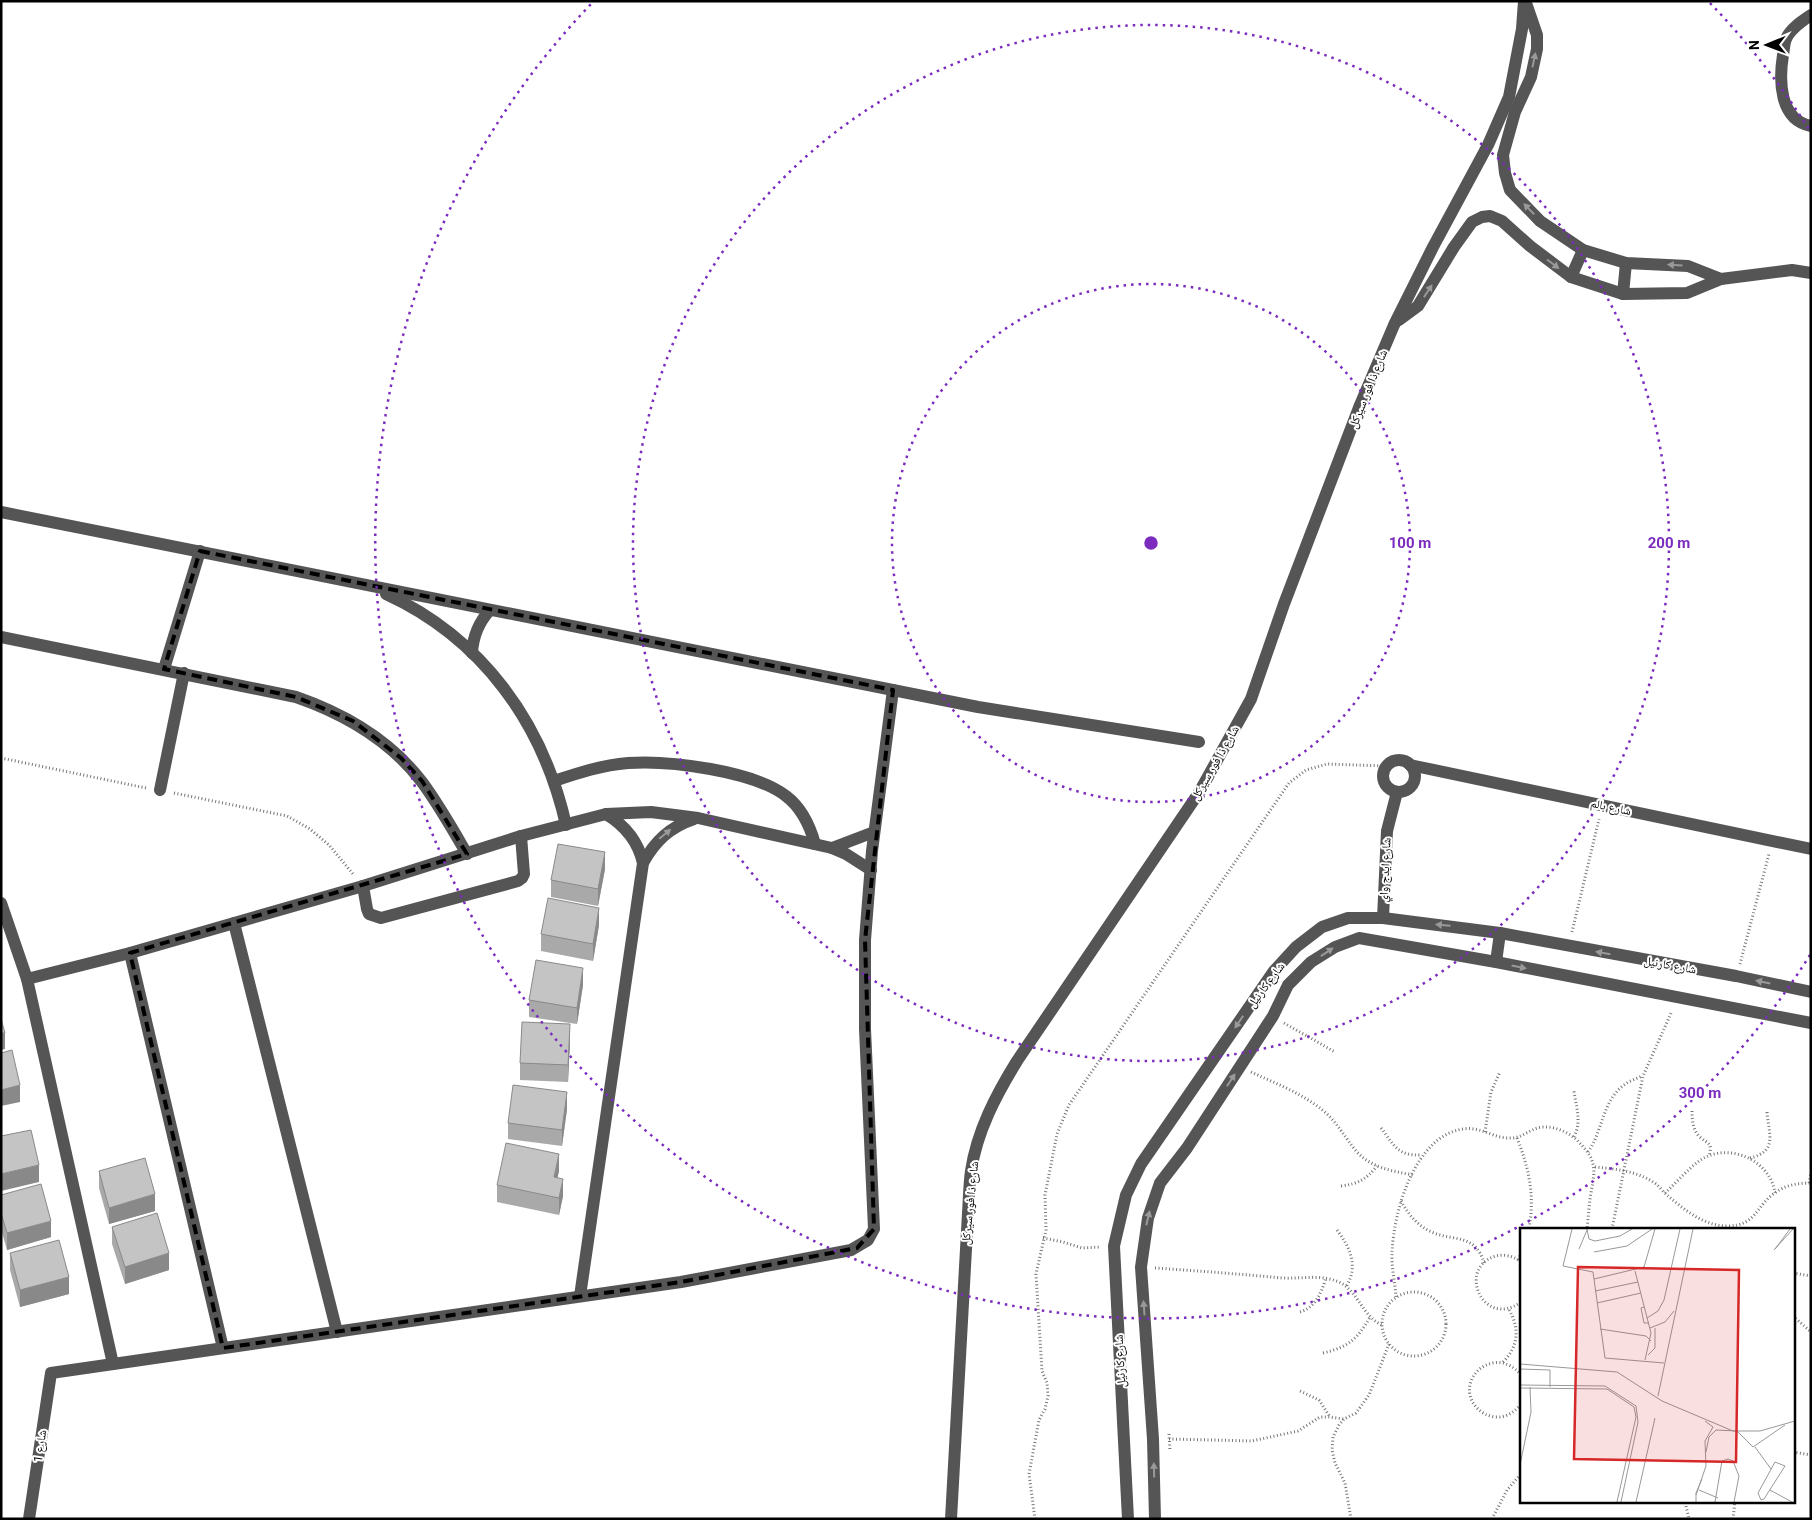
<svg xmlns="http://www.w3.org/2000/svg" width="1812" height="1520" viewBox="0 0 1812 1520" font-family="Roboto,'Noto Naskh Arabic',sans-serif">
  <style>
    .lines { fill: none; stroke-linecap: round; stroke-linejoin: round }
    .path { stroke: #777; stroke-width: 3; stroke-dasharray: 1 2.5; stroke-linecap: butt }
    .minor { stroke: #555; stroke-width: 12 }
    .wall { fill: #a9a9a9 }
    .shaded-wall { fill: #898989 }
    .building { fill: #c4c4c4; stroke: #898989 }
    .oneway { fill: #999 }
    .marked { fill: none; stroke: #000; stroke-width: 4; stroke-dasharray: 10 6; stroke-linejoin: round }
    .ring { fill: none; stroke: #7b2cbf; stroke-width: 2.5; stroke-dasharray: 2.5 5 }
    .labels { text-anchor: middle; stroke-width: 4; stroke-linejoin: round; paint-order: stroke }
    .street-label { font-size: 12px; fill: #000; stroke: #fff }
    .inset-road { fill: none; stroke: #999; stroke-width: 1 }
    .view { fill: #d62828; fill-opacity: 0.15; stroke: #d62828; stroke-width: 2.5 }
    .inset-edge { fill: none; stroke: #000; stroke-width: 2.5 }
    .centre { fill: #7b2cbf; stroke: #fff; stroke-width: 2.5 }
    .ring-label { font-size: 15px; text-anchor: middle; font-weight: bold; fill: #7b2cbf; stroke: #fff; stroke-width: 4; stroke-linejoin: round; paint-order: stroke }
  </style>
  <rect width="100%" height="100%" fill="#fff"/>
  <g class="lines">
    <g class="path">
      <polyline points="1,758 146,788"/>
      <polyline points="174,793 287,816 310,829 329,845 353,874"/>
      <polyline points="1572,932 1599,819"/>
      <polyline points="1740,964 1769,854"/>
      <polyline points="1284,1023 1335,1052"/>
      <path d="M1251,1072c26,12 53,22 75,41 12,11 20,26 31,39 15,16 35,19 56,23"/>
      <path d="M1692,1111c0,9 1,20 8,26 8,7 13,6 9,19"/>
      <path d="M1381,1128c14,18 16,28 41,27"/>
      <polyline points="1485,1132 1491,1092 1500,1072"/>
      <path d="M1574,1137c8,-16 2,-30 0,-46"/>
      <path d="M1517,1138c12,30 18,58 12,91"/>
      <path d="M1588,1152c15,-21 14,-51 36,-67 5,-4 12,-6 18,-9"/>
      <path d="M1750,1158c29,-7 18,-25 17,-47"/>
      <path d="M1595,1167c21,2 43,4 61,17 4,3 7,8 11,11 16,14 37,31 60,31 30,0 29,-21 48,-33 10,-8 23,-10 36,-10"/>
      <polyline points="1809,1183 1811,1173"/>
      <path d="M1341,1186c17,-2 26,-7 36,-20"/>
      <path d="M1665,1193c11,-10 22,-23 34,-32 28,-20 71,-2 76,32"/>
      <path d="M1401,1201c8,15 18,26 33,32 20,8 42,1 50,30"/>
      <polyline points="1612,1229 1643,1076 1672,1011"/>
      <path d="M1337,1230c13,18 22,35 9,57"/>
      <polyline points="1043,1238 1063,1242 1082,1248 1101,1247"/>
      <polyline points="1518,1260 1521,1253"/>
      <path d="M1521,1262c-7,-6 -17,-8 -25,-6 -40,11 -13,74 25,46"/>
      <path d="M1155,1268c43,3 85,6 127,10 20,1 38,-4 57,4 20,10 23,34 43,43"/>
      <polyline points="1793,1273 1811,1276"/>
      <circle cx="1414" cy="1324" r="32"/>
      <path d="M1396,1297c-1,-15 -5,-31 -4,-45 2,-42 23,-116 71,-123 18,-3 31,10 48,9 13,0 21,-12 35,-11 11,0 23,6 31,13 5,6 11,11 14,18 6,14 1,26 -1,41 -1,10 -2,20 -3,30"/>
      <path d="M1300,1312c16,-5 21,-19 26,-34"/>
      <polyline points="1793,1316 1811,1332"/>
      <path d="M1323,1353c25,-6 34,-13 47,-36"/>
      <path d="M1503,1362c16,-16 17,-35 5,-54"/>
      <path d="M1521,1375c-27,-33 -70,7 -43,34 4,4 10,7 17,8 11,1 20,-5 26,-13"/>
      <polyline points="1300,1391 1319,1400 1330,1417"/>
      <polyline points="1169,1434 1170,1451"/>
      <polyline points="1169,1439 1252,1441 1298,1431 1320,1417 1330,1417 1344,1419"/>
      <polyline points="1793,1452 1811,1455"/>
      <polyline points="1686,1506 1689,1519"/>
      <polyline points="1035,1519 1029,1474 1039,1420 1045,1409 1048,1396 1047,1383 1042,1371 1036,1274 1046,1230 1045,1195 1057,1134 1069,1105 1289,783 1306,770 1327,764 1386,766"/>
      <polyline points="1351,1519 1345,1483 1335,1463 1332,1450 1333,1437 1339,1425 1344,1419 1356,1413 1369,1395 1389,1344"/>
      <polyline points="1492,1519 1507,1490 1521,1474"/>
      <polyline points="1733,1519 1735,1501"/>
    </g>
    <g class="minor">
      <polyline points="1526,3 1537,35 1537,49 1531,77 1515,112 1503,155 1505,173 1510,190 1540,221 1583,250 1626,263 1688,266 1721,279"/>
      <path d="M1811,15c-9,6 -21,14 -25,24 -2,4 -2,11 -3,16 -4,25 -4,65 28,71"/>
      <polyline points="1571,277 1583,250"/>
      <polyline points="1623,294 1626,263"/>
      <polyline points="1399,320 1418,306 1454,247 1472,222 1482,217 1490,216 1502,221 1530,246 1571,277 1623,294 1687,293 1721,279 1792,270 1811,273"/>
      <polyline points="1,512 978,707 1199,742"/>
      <path d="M386,594c96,44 157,129 180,231"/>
      <path d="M1,637l295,60c49,17 94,43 126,85 17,23 31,48 45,72"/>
      <path d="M472,653c1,-17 6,-30 18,-43"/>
      <polyline points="164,669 200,551"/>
      <circle cx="1399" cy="776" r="16"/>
      <polyline points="1410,765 1811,849"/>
      <path d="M554,781c24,-8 48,-16 74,-18 41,-3 126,8 158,33 16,12 24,30 29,48"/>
      <polyline points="160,790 184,673"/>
      <path d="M606,814c20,12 32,27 37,49"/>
      <polyline points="832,848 874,832"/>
      <polyline points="363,886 367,909 369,914 381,918 518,881 522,878 524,874 521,836"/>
      <polyline points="1,903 27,979 113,1364"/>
      <polyline points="1383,918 1387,831 1397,792"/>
      <polyline points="234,923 337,1332"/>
      <polyline points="130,953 223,1348"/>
      <polyline points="1496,962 1500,933"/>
      <polyline points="27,979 130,953 363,886 521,836 606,814 651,812 698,818 832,848 846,854 871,870"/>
      <path d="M580,1296l63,-433c12,-22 27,-36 51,-44"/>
      <polyline points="29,1519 51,1373 681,1282 851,1250 868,1240 874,1229 865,1029 865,940 872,851 893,690"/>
      <path d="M951,1519l17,-306c1,-14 1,-28 3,-42 6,-40 25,-76 46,-110l183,-270 51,-92 33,-95 76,-199 34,-80 39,-78 55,-102 21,-48 13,-68 2,-28"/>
      <polyline points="1128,1519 1114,1246 1126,1195 1141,1164 1274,971 1296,947 1322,927 1348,918 1383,918 1500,933 1736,976 1811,992"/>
      <polyline points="1155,1519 1153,1439 1141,1267 1148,1218 1160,1183 1187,1148 1273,1016 1288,985 1311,962 1335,947 1359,938 1496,962 1811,1023"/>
    </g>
  </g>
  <g class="wall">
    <polygon points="605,869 598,906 551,897 551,880"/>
    <polygon points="599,925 593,961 541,951 541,934"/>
    <polygon points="583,985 577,1024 529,1017 529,1000"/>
    <polygon points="570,1041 568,1082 520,1080 520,1063"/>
    <polygon points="567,1109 562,1146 508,1139 508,1123"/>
    <polygon points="99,1171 155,1211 109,1224 99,1188"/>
    <polygon points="559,1171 557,1178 563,1196 559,1215 497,1202 497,1185"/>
    <polygon points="1,1195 51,1237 7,1250 1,1229"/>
    <polygon points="112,1227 169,1270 125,1284 112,1244"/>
    <polygon points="10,1253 69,1294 20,1307 10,1270"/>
  </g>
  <g class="shaded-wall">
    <polygon points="605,852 605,869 598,906 598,889"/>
    <polygon points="599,908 599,925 593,961 593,944"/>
    <polygon points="583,968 583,985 577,1024 577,1008"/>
    <polygon points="570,1024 570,1041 568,1082 568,1065"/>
    <polygon points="1,1033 5,1033 5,1049 1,1050"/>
    <polygon points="20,1085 20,1102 1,1106 1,1090"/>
    <polygon points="567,1092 567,1109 562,1146 562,1130"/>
    <polygon points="559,1154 559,1171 554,1194 554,1177"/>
    <polygon points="39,1165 39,1182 1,1191 1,1174"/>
    <polygon points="563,1179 563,1196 559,1215 559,1198"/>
    <polygon points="155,1194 155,1211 109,1224 109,1208"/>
    <polygon points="51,1221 51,1237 7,1250 7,1233"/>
    <polygon points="169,1253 169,1270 125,1284 125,1267"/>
    <polygon points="69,1277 69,1294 20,1307 20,1290"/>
  </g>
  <g class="building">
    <polygon points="558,844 605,852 598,889 551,880"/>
    <polygon points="548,898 599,908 593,944 541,934"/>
    <polygon points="536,960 583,968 577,1008 529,1000"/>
    <polygon points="1,1019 5,1033 1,1033"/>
    <polygon points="522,1022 570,1024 568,1065 520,1063"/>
    <polygon points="12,1050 20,1085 1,1090 1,1053"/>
    <polygon points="513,1085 567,1092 562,1130 508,1123"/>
    <polygon points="31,1130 39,1165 1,1174 1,1136"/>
    <polygon points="506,1143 559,1154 554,1177 563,1179 559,1198 497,1185"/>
    <polygon points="145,1158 155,1194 109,1208 99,1171"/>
    <polygon points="41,1184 51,1221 7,1233 1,1213 1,1195"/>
    <polygon points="157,1213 169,1253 125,1267 112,1227"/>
    <polygon points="59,1240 69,1277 20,1290 10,1253"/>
  </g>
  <defs><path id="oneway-solid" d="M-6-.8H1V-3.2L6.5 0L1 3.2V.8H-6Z" transform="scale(1.25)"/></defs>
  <g class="oneway">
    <use href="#oneway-solid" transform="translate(1534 60) rotate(-78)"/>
    <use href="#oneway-solid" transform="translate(1529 209) rotate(-134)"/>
    <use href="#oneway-solid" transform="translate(1553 264) rotate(37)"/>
    <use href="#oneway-solid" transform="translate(1675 265) rotate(-177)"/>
    <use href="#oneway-solid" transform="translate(1428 291) rotate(-57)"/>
    <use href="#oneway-solid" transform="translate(665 834) rotate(-40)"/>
    <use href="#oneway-solid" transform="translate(1443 925) rotate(-175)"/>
    <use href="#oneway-solid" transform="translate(1327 952) rotate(-34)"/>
    <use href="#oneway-solid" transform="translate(1603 953) rotate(-170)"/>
    <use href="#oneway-solid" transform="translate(1519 967) rotate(11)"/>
    <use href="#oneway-solid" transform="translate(1763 982) rotate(-168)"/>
    <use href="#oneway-solid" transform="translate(1239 1022) rotate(124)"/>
    <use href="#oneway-solid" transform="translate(1231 1080) rotate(-57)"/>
    <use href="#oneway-solid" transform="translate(1148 1218) rotate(-76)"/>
    <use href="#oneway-solid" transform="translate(1144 1308) rotate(-94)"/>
    <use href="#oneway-solid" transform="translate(1154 1470) rotate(-91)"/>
  </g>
  <path class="marked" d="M200,551l693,139 -28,250 9,289 -17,19 -176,34 -458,66 -93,-395 337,-99 -45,-73 -21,-23 -48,-37 -57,-24 -132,-28z"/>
  <g class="ring">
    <circle cx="1151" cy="543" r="259"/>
    <circle cx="1151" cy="543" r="518"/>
    <path d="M1810 955A777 777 0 1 1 592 3M1710 3A777 777 0 0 1 1810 131"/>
  </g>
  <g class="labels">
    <g class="street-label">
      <text transform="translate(1368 389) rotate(-68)" y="4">شارع ذا فور سيركل</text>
      <text transform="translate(1215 763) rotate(-60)" y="4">شارع ذا فور سيركل</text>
      <text transform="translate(1611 807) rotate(12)" y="4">شارع بالم</text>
      <text transform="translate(1385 870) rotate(-87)" y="4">شارع ايدج واي</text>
      <text transform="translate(1670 965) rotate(10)" y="4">شارع كارنيل</text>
      <text transform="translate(1266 985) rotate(-53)" y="4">شارع كارنيل</text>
      <text transform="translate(970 1203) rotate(-84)" y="4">شارع ذا فور سيركل</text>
      <text transform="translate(1120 1361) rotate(-93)" y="4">شارع كارنيل</text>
      <text transform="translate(40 1446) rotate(-82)" y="4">شارع 1</text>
    </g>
  </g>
  <g transform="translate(1520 1228)">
    <rect width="275" height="275" fill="#fff"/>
    <path class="inset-road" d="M52,1l-9,37 30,6 12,86 59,5M67,1l2,10 6,2 25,-5 12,-7M59,21l8,-19M255,21l15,-20M254,22l19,-21M74,24l33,-6 25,-17M115,43l16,62 -6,27M74,51l50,-12 11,-38M75,63l43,-9M77,75l44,-10M124,79l-3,1 3,15h5M127,90l11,-7 6,-11 16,-71M130,100l15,-6 9,-11M80,101l46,7 5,5M128,127l7,-7v-20M0,136l97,8 45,29 71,30h27l35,-10M0,141l30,1v17M0,157l85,1 31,20 2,16 -17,80M0,160l87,1 27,18 2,10 -19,85M138,168l35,-167M235,219l16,22M186,224l3,-15 7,-7 21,1 16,16 32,-22M255,234l10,4 -21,33 -3,1 -3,-7zM0,237l11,-53 -1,-25M179,262l19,8M250,262l22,12M176,267l10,-29 -1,-25 8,-14 -8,-6M116,274l19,-84M176,274v-9l6,-14M195,274l7,-41 6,-2 5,2 6,15 -5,26"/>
    <path class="view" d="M58,39l161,3 -3,192 -162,-3z"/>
    <rect width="275" height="275" class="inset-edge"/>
  </g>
  <circle cx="1151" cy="543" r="8" class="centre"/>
  <g class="ring-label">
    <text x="1410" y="548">100 m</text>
    <text x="1669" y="548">200 m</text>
    <text x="1700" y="1098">300 m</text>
  </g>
  <rect width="1812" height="1520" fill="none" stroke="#000000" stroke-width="5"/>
  <g transform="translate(1767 45) rotate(269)" stroke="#ffffff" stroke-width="4" paint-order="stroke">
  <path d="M0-4L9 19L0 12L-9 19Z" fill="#000000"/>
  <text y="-8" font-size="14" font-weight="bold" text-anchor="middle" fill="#000000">N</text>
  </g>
</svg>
